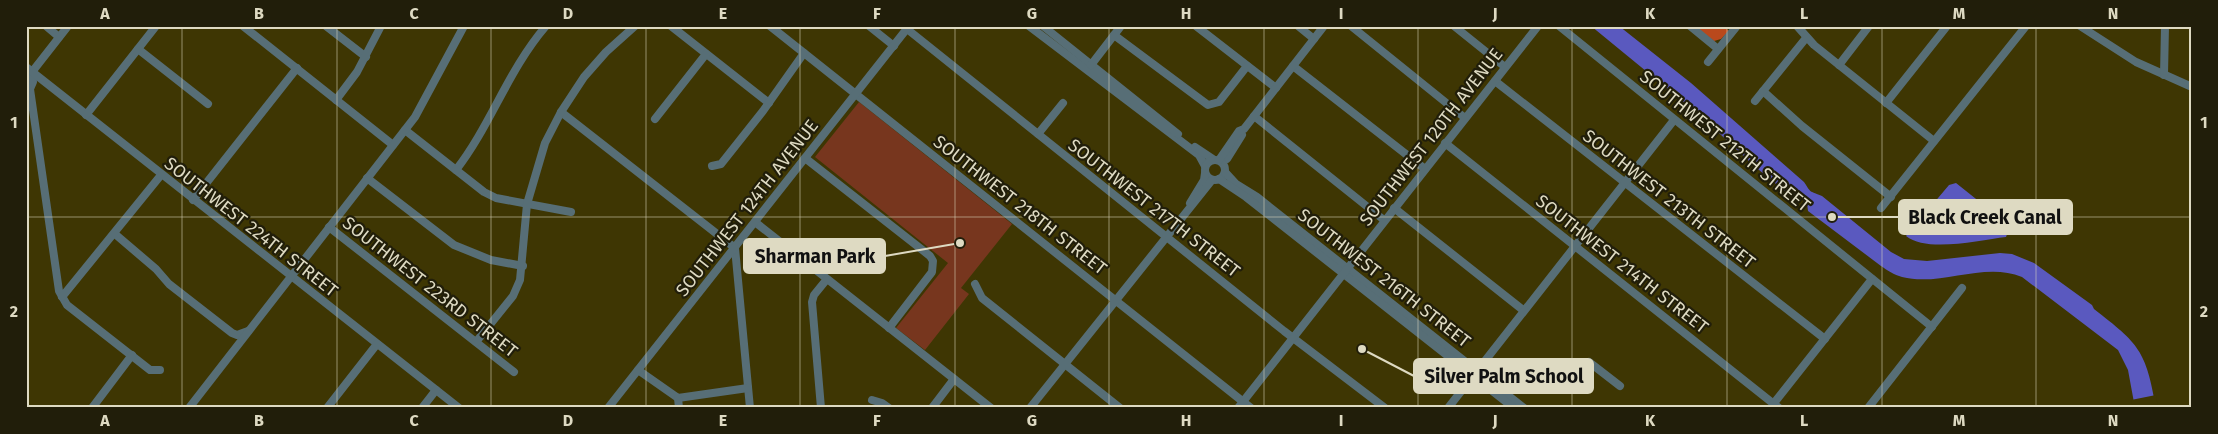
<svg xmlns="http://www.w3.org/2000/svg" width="2218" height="434" viewBox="0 0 2218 434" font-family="'Fira Sans',sans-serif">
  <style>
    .green { fill: #77361e }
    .forest { fill: #b9491c }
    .water { fill: #5a59bf }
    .pier { fill: #3e3603 }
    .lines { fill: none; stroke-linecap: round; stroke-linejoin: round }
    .minor { stroke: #576e76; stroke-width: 8 }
    .grid { fill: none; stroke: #dedac2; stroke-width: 1; stroke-opacity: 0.55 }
    .labels { text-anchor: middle; stroke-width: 4.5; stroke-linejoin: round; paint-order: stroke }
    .street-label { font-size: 18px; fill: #dedac2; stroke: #211e0a }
    .leader { fill: none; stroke: #dedac2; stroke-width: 2 }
    .callout-dot { fill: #dedac2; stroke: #211e0a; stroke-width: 2 }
    .callout { fill: #dedac2; stroke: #dedac2; stroke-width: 2 }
    .callout-label { font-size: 19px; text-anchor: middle; font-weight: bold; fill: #111 }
    .neatline { fill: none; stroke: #dedac2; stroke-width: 2 }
    .grid-label { font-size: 16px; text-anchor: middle; font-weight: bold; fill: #dedac2 }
  </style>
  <rect width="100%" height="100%" fill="#3e3603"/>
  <polygon class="green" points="859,102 1012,224 961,288 969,294 925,350 896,328 948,263 815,157"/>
  <polygon class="forest" points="1694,26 1723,26 1729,31 1721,39 1714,41"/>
  <g class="water">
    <path d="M1591,26h28l72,57 113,99c8,12 4,8 18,14l69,56 13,7 23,2 73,-8 12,1 22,9 58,42 2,4c45,35 52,41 62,99h-21l-7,-38 -10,-20 -96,-73c-38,-16 -81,10 -120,0 -8,-2 -15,-7 -21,-11l-73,-55 -1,-8 -7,-5 -8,-1 -39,-32 -51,-48z"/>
    <path d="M1956,183l54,43 -4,11c-26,3 -79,16 -100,-1l43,-51z"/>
  </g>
  <polygon class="pier" points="2156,395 2158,408 2133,408 2131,400"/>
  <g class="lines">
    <g class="minor">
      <polyline points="46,26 59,37"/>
      <polyline points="68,26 32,72 33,82 30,89 59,291 67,305 150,370 160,370"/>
      <polyline points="243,26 393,145"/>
      <polyline points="326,26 366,57"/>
      <polyline points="671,26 769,103"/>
      <polyline points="770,26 1251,408"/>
      <polyline points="869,26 894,46"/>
      <polyline points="1029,26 1199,155 1205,166"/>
      <polyline points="1043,26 1178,134"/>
      <polyline points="1196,26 1276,88"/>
      <polyline points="1298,26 1314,39"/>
      <polyline points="1351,26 1465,118"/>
      <polyline points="1454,26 1505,67"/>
      <polyline points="1559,26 1932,327"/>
      <polyline points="1690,26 1718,49"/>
      <polyline points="1797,26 1814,45 1934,141"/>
      <polyline points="2080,26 2136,62 2192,87"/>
      <polyline points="907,29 1284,331 1385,408"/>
      <polyline points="1114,35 1208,105 1219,102 1247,66"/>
      <polyline points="138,49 208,104"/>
      <polyline points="1708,62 1737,26"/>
      <polyline points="1091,65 1121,26"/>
      <polyline points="1839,65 1869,26"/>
      <polyline points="1293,66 1425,169"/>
      <polyline points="26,67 459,408"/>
      <polyline points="2164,75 2165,26"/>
      <polyline points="1495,81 1825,339"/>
      <polyline points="1763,91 1802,126 1891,197"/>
      <polyline points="336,100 357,72 381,26"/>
      <polyline points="1755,101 1806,38"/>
      <polyline points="1886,103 1947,26"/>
      <polyline points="561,112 735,248"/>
      <polyline points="86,115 156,26"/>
      <polyline points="1254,116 1384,220"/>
      <polyline points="655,119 706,54"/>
      <polyline points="405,130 484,192 496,198 571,212"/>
      <polyline points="1038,134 1063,103"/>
      <polyline points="1445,143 1779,408"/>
      <polyline points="1195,147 1213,159"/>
      <polyline points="805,158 930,256 933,261 932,272 889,328"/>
      <polyline points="1227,159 1242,135"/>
      <circle cx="1215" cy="170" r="10"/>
      <polyline points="1219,160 1239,131 1244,129 1324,26"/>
      <polyline points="712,166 721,164 763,111 804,53"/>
      <path d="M456,170c35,-45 52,-100 90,-144"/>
      <polyline points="1225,172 1236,184 1257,197 1524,408"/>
      <polyline points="367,178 454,245 491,260 523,266"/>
      <polyline points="1219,179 1246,197 1514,408"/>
      <polyline points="193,200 297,68"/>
      <polyline points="1190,203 1204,180 1205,173"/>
      <polyline points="1394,208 1523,310"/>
      <polyline points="1881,208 2026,26"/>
      <polyline points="755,222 991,408"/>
      <polyline points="329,227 514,372"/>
      <polyline points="115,234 156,269 169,284 232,333 237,335 248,331"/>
      <polyline points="735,248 750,408"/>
      <polyline points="975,284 982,298 1120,408"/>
      <polyline points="62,297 161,175"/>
      <polyline points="476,342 513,296 520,280 527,204 545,143 561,112 584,77 606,52 635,26"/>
      <polyline points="1589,362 1620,386"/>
      <polyline points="638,370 678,398 748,388"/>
      <polyline points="678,398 679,408"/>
      <polyline points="872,400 882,403 889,408"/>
      <polyline points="1774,403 1872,279"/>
      <polyline points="92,408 132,355"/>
      <polyline points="189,408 415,117 464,26"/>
      <polyline points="327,408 377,344"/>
      <polyline points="422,408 436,390"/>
      <polyline points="608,408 909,26"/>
      <polyline points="821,408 812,302 814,295 827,279"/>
      <polyline points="932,408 954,379"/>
      <polyline points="1030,408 1212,180"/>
      <polyline points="1238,408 1538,26"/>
      <polyline points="1448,408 1674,120"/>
      <polyline points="1868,408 1962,288"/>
    </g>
  </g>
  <path class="grid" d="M182,26v382M337,26v382M491,26v382M646,26v382M800,26v382M955,26v382M1109,26v382M1264,26v382M1418,26v382M1572,26v382M1727,26v382M1882,26v382M2036,26v382M26,217h2166"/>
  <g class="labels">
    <g class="street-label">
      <text transform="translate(1431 137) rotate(-52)" y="6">SOUTHWEST 120TH AVENUE</text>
      <text transform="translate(1725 141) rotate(39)" y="6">SOUTHWEST 212TH STREET</text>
      <text transform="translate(1669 199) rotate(38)" y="6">SOUTHWEST 213TH STREET</text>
      <text transform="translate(1020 205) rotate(38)" y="6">SOUTHWEST 218TH STREET</text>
      <text transform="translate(747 208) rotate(-52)" y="6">SOUTHWEST 124TH AVENUE</text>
      <text transform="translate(1154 208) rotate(38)" y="6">SOUTHWEST 217TH STREET</text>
      <text transform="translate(251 227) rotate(38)" y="6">SOUTHWEST 224TH STREET</text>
      <text transform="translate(1622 264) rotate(38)" y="6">SOUTHWEST 214TH STREET</text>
      <text transform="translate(1384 278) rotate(38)" y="6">SOUTHWEST 216TH STREET</text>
      <text transform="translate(430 287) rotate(38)" y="6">SOUTHWEST 223RD STREET</text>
    </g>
  </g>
  <path class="leader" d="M1832 217L1899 217M960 243L885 256M1362 349L1414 376"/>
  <g class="callout-dot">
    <circle cx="1832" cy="217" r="5"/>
    <circle cx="960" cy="243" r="5"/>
    <circle cx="1362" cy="349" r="5"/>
  </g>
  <g class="callout">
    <rect x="1899" y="200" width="173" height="34" rx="5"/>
    <rect x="744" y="239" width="141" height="34" rx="5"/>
    <rect x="1414" y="359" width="179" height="34" rx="5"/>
  </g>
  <g class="callout-label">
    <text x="1985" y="224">Black Creek Canal</text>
    <text x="815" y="263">Sharman Park</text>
    <text x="1504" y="383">Silver Palm School</text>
  </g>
  <rect width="2218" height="434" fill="none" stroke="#211e0a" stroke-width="55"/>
  <rect x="28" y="28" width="2162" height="378" class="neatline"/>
  <g class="grid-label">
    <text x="105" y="19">A</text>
    <text x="259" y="19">B</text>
    <text x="414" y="19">C</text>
    <text x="568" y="19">D</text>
    <text x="723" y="19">E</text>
    <text x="877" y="19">F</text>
    <text x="1032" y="19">G</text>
    <text x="1186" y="19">H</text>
    <text x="1341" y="19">I</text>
    <text x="1495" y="19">J</text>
    <text x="1650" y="19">K</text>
    <text x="1804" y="19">L</text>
    <text x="1959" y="19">M</text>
    <text x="2113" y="19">N</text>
    <text x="14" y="128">1</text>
    <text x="2204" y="128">1</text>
    <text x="14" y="317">2</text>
    <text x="2204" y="317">2</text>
    <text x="105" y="426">A</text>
    <text x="259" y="426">B</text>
    <text x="414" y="426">C</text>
    <text x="568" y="426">D</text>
    <text x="723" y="426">E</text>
    <text x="877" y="426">F</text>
    <text x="1032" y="426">G</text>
    <text x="1186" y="426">H</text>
    <text x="1341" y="426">I</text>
    <text x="1495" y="426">J</text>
    <text x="1650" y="426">K</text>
    <text x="1804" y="426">L</text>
    <text x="1959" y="426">M</text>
    <text x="2113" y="426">N</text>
  </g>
</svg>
